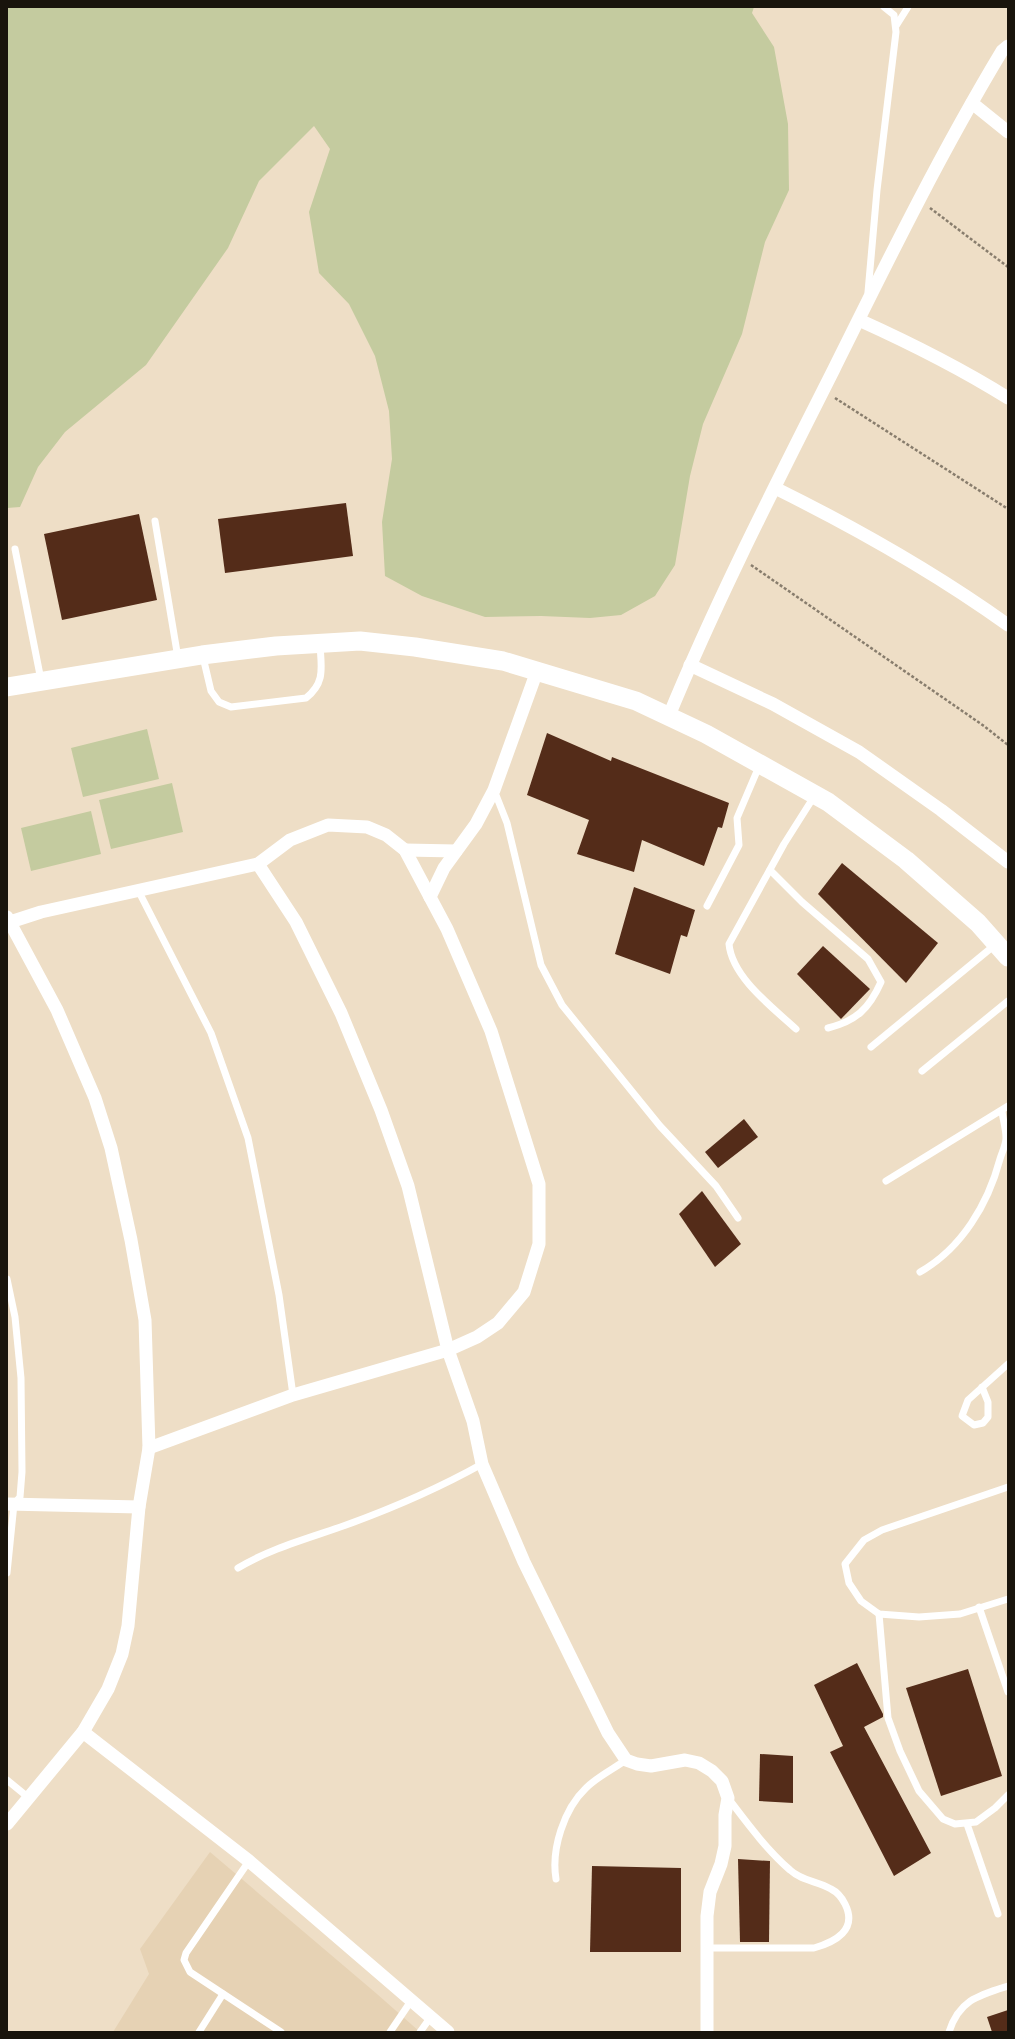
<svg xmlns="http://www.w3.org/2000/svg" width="1015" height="2039" viewBox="0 0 1015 2039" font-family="'Varela Round',sans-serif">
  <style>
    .built { fill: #e6d2b4 }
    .green { fill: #c4cb9f }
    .building { fill: #542c19 }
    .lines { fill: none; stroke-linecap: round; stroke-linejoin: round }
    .path { stroke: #887d6d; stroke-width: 2.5; stroke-dasharray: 3 2; stroke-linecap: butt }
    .lane { stroke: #fff; stroke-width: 7 }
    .street { stroke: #fff; stroke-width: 13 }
    .secondary { stroke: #fff; stroke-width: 19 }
  </style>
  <rect width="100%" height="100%" fill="#eedec6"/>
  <polygon class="built" points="210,1852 377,1994 420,2032 113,2032 149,1974 140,1949"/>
  <g class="green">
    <polygon points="7,7 754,7 752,13 774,47 788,124 789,190 765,242 742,334 703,424 690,476 675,565 655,596 621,615 590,618 541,616 485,617 422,596 385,576 382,522 392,459 389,411 375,356 349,304 319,273 309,212 330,149 314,126 259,181 228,248 146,365 65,432 38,467 20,507 7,508"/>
    <polygon points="147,729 159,779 83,797 71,748"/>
    <polygon points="172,783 183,832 111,849 99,800"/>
    <polygon points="91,811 101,854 31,871 21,828"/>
  </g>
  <g class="building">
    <polygon points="346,503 353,556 225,573 218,519"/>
    <polygon points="139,514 157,600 62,620 44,534"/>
    <polygon points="547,733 611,761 612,757 729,803 722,828 718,827 704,866 642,840 634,872 577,854 589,820 527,795"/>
    <polygon points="842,863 938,943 906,983 818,894"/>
    <polygon points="634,887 695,910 687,937 681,935 670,974 615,954"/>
    <polygon points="823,946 870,989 841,1019 797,974"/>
    <polygon points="744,1119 758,1137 718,1168 705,1152"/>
    <polygon points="702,1191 741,1244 715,1267 679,1214"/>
    <polygon points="857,1663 883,1714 883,1717 864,1727 931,1853 894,1876 830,1752 843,1746 814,1685"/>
    <polygon points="968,1669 1002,1776 941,1796 906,1688"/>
    <polygon points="760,1754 793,1756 793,1803 759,1801"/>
    <polygon points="738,1859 770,1861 769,1942 740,1942"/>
    <polygon points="592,1866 681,1868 681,1952 590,1952"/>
    <polygon points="1008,2010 1008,2032 992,2032 987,2017"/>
  </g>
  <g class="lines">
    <g class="path">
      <polyline points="930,208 1008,267"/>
      <polyline points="835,398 1008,509"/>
      <polyline points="751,565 984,726 1008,745"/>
    </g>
    <g class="lane">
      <polyline points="896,26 908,7"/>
      <polyline points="868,292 877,190 896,32 894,15 884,7"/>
      <polyline points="155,521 178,658"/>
      <polyline points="15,549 41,680"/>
      <path d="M203,657l8,34 8,11 12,5 75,-9c20,-16 15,-31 14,-54"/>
      <polyline points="494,790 507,823 541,965 562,1005 660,1126 716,1186 738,1218"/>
      <path d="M770,870l32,32 66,57 13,23c-12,27 -25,39 -53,46"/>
      <polyline points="138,890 211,1033 248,1138 279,1295 293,1395"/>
      <polyline points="707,906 739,845 737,818 760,764"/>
      <path d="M796,1029c-24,-22 -64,-52 -67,-85l55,-100 31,-49"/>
      <polyline points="871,1047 996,944"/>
      <polyline points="922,1071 1008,1001"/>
      <polyline points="886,1181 1008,1106"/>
      <path d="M920,1272c42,-24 68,-68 80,-113 2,-7 6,-14 6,-21 0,-9 -3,-18 -4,-27"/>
      <polyline points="7,1279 15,1317 21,1378 22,1472 20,1497 14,1504 7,1573"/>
      <polyline points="982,1387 988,1402 988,1417 983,1423 974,1425 962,1416 968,1400 1008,1364"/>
      <polyline points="1008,1487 882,1530 864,1540 845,1564 849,1583 861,1601 879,1614 919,1617 960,1614 1008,1599"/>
      <path d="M238,1568c33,-20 72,-30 108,-43 47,-17 93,-37 136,-61"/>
      <polyline points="979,1607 1008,1692"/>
      <polyline points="879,1614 888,1718 900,1751 919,1791 943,1819 955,1824 976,1822 995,1808 1008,1795"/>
      <polyline points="7,1780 29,1798"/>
      <polyline points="967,1824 998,1914"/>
      <polyline points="249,1861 186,1953 184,1960 190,1972 281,2032"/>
      <path d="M556,1879c-5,-30 8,-70 30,-91 11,-11 27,-19 40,-28"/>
      <path d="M707,1948h107c21,-6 44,-18 31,-44 -3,-6 -8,-12 -14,-15 -14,-8 -29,-8 -41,-19 -24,-21 -43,-47 -62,-72"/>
      <polyline points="199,2032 223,1994"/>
      <polyline points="390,2032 411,2001"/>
      <polyline points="420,2032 430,2018"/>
      <path d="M949,2032c10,-32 30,-37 59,-46"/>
    </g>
    <g class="street">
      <polyline points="972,103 1008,132"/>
      <path d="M859,320c51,23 101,48 149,78"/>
      <path d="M775,488c81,40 159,84 233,137"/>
      <polyline points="690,665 773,704 859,752 941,810 1008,862"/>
      <path d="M668,718c49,-119 108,-234 166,-349 53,-107 106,-215 168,-318l6,-5"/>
      <polyline points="405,850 456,851"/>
      <polyline points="258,864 296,922 341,1013 381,1110 408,1186 448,1350 473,1421 482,1464 524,1562 608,1733 626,1760 637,1764 651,1766 685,1760 699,1763 712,1771 722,1781 728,1798 725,1815 725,1846 721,1864 710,1892 707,1916 707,2032"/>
      <polyline points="430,897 444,868 476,824 494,790 537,671"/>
      <polyline points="7,917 57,1010 95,1098 111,1148 131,1240 145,1320 149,1448 139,1507 128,1626 122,1654 108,1689 83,1732 7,1824"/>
      <polyline points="7,923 41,912 258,864 290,840 328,825 367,827 386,835 405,850 447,929 491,1031 539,1184 539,1244 524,1292 498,1323 477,1337 448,1350 293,1395 149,1448"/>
      <polyline points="7,1504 139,1507"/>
      <polyline points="83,1732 249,1861 448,2032"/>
    </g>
    <polyline class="secondary" points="7,687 202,655 276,646 360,641 415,647 503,661 636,701 706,734 828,802 906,860 978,923 1008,957"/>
  </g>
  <rect width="1015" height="2039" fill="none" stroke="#19140c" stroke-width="16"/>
</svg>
